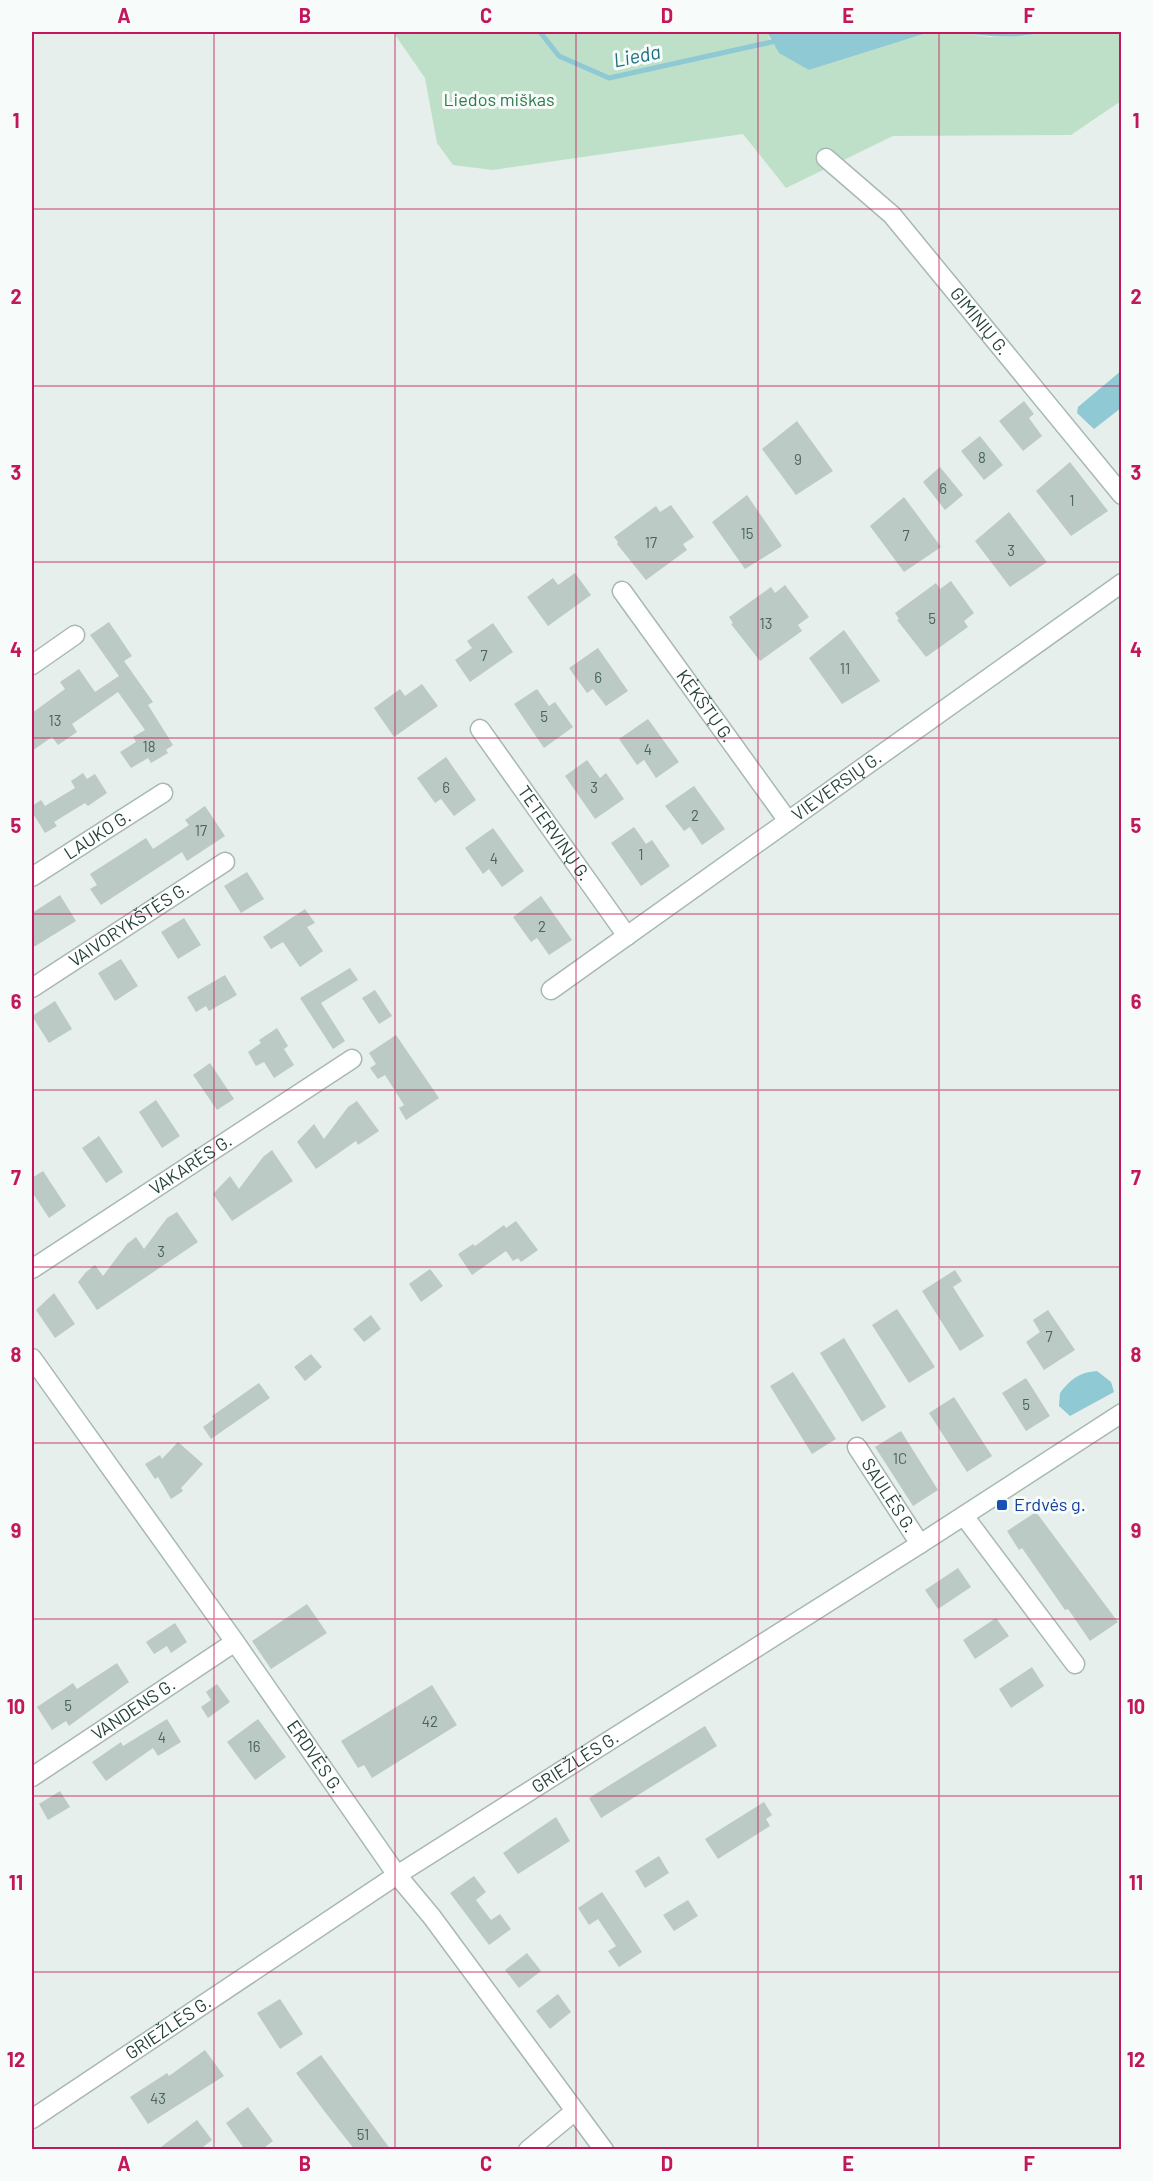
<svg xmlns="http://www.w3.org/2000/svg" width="1153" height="2181" viewBox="0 0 1153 2181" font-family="Barlow,sans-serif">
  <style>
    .green { fill: #bfe0c8 }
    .water { fill: #8ec9d4 }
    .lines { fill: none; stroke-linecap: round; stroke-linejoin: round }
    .stream { stroke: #8ec9d4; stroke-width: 5 }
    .building { fill: #bbcac4 }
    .street-casing { stroke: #a8b8b2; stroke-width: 21 }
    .street { stroke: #fff; stroke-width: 18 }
    .grid { fill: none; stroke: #c2185b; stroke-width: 1.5; stroke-opacity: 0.55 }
    .transit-dot { fill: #1a4fb4; stroke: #f7fbf9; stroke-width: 2 }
    .labels { text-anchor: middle; stroke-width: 6; stroke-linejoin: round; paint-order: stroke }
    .number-label { font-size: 15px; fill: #4a645c }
    .park-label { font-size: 18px; fill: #2d7a4b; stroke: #f7fbf9 }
    .street-label { font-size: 18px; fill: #24423a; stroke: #f7fbf9 }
    .transit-label { font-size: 18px; fill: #164399; stroke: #f7fbf9; text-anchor: start }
    .water-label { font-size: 20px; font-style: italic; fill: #1c6f80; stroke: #f7fbf9 }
    .neatline { fill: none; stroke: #c2185b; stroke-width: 2 }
    .grid-label { font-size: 20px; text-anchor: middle; font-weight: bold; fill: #c2185b }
  </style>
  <rect width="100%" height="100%" fill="#e6efeb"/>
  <polygon class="green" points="393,32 767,32 771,42 809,70 930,32 958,32 989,37 1025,36 1042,32 1121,32 1121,101 1071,135 893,136 786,188 743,134 493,170 453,165 437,143 425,78"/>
  <g class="water">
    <polygon points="767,32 930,32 809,70 779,53"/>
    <path d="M958,32h84c-28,8 -56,4 -84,0z"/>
    <polygon points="1121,371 1121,408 1094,429 1077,413 1078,407"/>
    <path d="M1097,1371l14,11 3,10 -44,24 -11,-10 1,-13c10,-13 19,-21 37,-22z"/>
  </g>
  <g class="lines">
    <polyline class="stream" points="540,32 559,56 609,78 776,41"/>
  </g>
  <g class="building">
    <polygon points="1024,401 1034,414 1029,418 1042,436 1023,451 999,421"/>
    <polygon points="797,421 833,471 796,495 762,449"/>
    <polygon points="980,436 1003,465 984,480 961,451"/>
    <polygon points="1070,462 1108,511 1071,536 1036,491"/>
    <polygon points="940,467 963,495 945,510 923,482"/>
    <polygon points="747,495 782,546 745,569 712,522"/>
    <polygon points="904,497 941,547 904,572 870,526"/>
    <polygon points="671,505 694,537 683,544 687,550 646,580 617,544 618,542 614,537 656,506 660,512"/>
    <polygon points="1009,512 1047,562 1010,587 975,541"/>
    <polygon points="575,573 591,595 548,626 527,597 553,578 558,585"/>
    <polygon points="951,581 974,613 964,621 968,627 926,657 897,620 899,619 895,613 936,583 940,589"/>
    <polygon points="785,585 809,617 798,625 802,631 760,661 731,624 733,623 729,617 771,587 775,593"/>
    <polygon points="109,622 132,656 124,661 153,702 148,705 173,745 166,750 168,753 151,763 148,758 131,768 120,752 136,742 133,737 145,730 118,692 72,724 77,732 58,745 52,737 32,751 32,713 65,689 60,682 79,669 95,692 119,676 90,635"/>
    <polygon points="493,623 513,652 470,682 455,660 472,648 467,641"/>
    <polygon points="844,630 880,681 842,704 809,658"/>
    <polygon points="598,648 628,691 606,706 593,689 587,693 569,668"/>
    <polygon points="422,684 438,706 394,737 374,708 400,689 405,696"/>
    <polygon points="537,689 549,706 555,702 573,727 544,748 514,704"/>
    <polygon points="648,719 679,762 656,778 644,760 637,765 619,739"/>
    <polygon points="446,757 476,800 454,816 441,799 435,803 417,778"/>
    <polygon points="587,760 600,778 606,773 624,799 595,819 565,776"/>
    <polygon points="83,773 87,779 95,774 107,793 88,806 85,803 54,822 57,826 45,833 32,812 32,806 41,800 45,806 75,788 71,781"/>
    <polygon points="694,786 725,829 702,845 690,827 684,831 665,806"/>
    <polygon points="205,806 225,836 187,861 182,852 101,905 90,889 97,885 90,874 146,838 153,849 189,825 185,820"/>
    <polygon points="634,827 646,844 652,840 670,866 641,886 611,843"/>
    <polygon points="493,828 524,871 502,887 489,869 483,874 465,848"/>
    <polygon points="247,872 264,899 241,913 224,886"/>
    <polygon points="60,895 76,921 32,948 32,913"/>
    <polygon points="541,896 572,940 549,955 537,938 531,942 513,917"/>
    <polygon points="305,909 315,923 307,927 323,951 300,967 283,942 271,949 263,937"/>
    <polygon points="184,918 201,945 178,959 161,932"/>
    <polygon points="121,959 138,986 115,1001 98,973"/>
    <polygon points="350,968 358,980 321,1003 345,1041 333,1049 300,998"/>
    <polygon points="225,975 237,995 209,1011 206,1006 196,1012 187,997"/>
    <polygon points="375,990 392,1016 379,1024 362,998"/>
    <polygon points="55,1001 72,1029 49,1043 32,1016"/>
    <polygon points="277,1028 288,1046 284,1049 294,1065 274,1078 264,1062 256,1066 248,1052 261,1043 259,1040"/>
    <polygon points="396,1035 439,1098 406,1120 399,1108 404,1105 385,1075 378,1079 370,1068 376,1064 369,1053"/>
    <polygon points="210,1063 234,1099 217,1110 193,1075"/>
    <polygon points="156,1100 180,1136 162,1148 139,1112"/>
    <polygon points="357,1101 379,1131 358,1145 356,1141 316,1169 297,1142 314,1124 324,1139 348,1107"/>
    <polygon points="99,1136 123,1172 106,1183 82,1148"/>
    <polygon points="272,1150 293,1181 232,1221 213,1194 230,1176 239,1189 263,1157"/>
    <polygon points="43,1171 66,1206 49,1218 32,1192 32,1178"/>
    <polygon points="177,1212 198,1242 97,1310 78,1282 86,1272 95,1265 103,1276 127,1244 136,1237 144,1249 167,1218"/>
    <polygon points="516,1221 538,1250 521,1262 518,1258 513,1261 506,1251 472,1275 458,1254 473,1244 475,1246 504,1225 506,1228"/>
    <polygon points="430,1269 443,1286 421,1302 409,1284"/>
    <polygon points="955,1270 962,1281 953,1287 984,1336 960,1351 922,1291"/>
    <polygon points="54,1293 75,1324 55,1338 36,1310"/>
    <polygon points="897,1309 935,1367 909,1383 872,1325"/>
    <polygon points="1048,1310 1075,1350 1044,1370 1026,1342 1040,1332 1033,1320"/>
    <polygon points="371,1315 381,1329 364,1342 353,1329"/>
    <polygon points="844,1338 886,1407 862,1422 820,1353"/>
    <polygon points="311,1354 322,1367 305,1381 294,1367"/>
    <polygon points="793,1372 836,1439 812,1454 770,1386"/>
    <polygon points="1026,1378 1050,1416 1026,1431 1002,1393"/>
    <polygon points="259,1383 270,1398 211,1439 203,1427 214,1419 212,1416"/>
    <polygon points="954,1397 992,1456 967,1472 929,1413"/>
    <polygon points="901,1431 938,1490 913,1506 875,1447"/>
    <polygon points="178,1442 203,1464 181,1488 183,1491 171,1499 158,1477 155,1479 145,1464 160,1455 162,1459"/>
    <polygon points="1036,1512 1118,1622 1090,1641 1068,1609 1065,1610 1022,1548 1019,1550 1007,1531"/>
    <polygon points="958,1568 971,1587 938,1609 925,1590"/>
    <polygon points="307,1604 327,1633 271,1669 252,1641"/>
    <polygon points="996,1618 1009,1636 975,1659 963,1640"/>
    <polygon points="175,1623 187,1642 171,1653 167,1646 154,1654 146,1642"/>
    <polygon points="117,1663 129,1682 69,1726 66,1721 52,1730 37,1707 73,1683 77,1689"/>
    <polygon points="1032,1667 1044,1686 1011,1708 999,1689"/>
    <polygon points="217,1684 230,1702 208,1718 201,1707 211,1700 206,1692"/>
    <polygon points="432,1685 457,1725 372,1778 364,1765 358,1768 341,1741"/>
    <polygon points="167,1719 181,1742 158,1756 153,1748 106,1781 92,1762 121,1742 123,1746"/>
    <polygon points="258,1719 286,1757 255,1780 227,1742"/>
    <polygon points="705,1726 717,1746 601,1818 589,1798"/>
    <polygon points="60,1791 70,1807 48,1820 39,1804"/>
    <polygon points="764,1802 772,1815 766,1819 770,1826 718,1859 705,1839"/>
    <polygon points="556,1817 570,1841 518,1874 503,1853"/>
    <polygon points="659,1856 669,1873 645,1888 635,1871"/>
    <polygon points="474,1876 486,1892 476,1900 491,1920 500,1914 511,1929 489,1945 450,1893"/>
    <polygon points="602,1892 642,1952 619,1967 608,1951 616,1946 598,1919 589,1925 578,1908"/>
    <polygon points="688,1900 698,1916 674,1931 663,1915"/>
    <polygon points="527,1953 541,1971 519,1988 505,1970"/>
    <polygon points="558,1994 571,2012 550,2029 536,2011"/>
    <polygon points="280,1999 303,2034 280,2049 257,2013"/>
    <polygon points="205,2050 224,2076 148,2124 130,2097 167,2073 169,2076"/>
    <polygon points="321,2055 360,2108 391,2150 355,2150 325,2112 296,2073"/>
    <polygon points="248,2107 273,2141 261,2150 245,2150 226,2123"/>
    <polygon points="197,2120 212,2140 199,2150 157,2150"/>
  </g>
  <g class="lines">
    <g class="street-casing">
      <g id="street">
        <path id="s1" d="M826,158l66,57 230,280"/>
        <path id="s2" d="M622,591l166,230"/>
        <polyline points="32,665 75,635"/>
        <path id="s3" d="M480,729l147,207"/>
        <path id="s4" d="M32,877l131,-84"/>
        <path id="s5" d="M32,988l193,-126"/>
        <path id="s6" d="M551,990l571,-407"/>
        <path id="s7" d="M32,1269l320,-210"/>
        <path id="s8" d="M32,1358l203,284 162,233 35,42 172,233"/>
        <path id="s9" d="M857,1447l63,97"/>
        <polyline points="964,1516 1075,1664"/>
        <path id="s10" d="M32,1777l203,-135"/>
        <path id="s11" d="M32,2119l365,-244 523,-331 202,-131"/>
        <polyline points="528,2150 575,2111"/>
      </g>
    </g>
    <use href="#street" class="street"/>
  </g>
  <path class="grid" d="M214,32v2118M395,32v2118M576,32v2118M758,32v2118M939,32v2118M32,209h1090M32,386h1090M32,562h1090M32,738h1090M32,914h1090M32,1090h1090M32,1267h1090M32,1443h1090M32,1619h1090M32,1796h1090M32,1972h1090"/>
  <rect class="transit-dot" x="996" y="1499" width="12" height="12" rx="3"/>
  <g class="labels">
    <g class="number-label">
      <text x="982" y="463">8</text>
      <text x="798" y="465">9</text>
      <text x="943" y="494">6</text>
      <text x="1072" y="506">1</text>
      <text x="747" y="539">15</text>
      <text x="906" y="541">7</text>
      <text x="651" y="548">17</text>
      <text x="1011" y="556">3</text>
      <text x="932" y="624">5</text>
      <text x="766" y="629">13</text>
      <text x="484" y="661">7</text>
      <text x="845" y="674">11</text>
      <text x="598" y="683">6</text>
      <text x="544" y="722">5</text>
      <text x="55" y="726">13</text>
      <text x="149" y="752">18</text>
      <text x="648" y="755">4</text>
      <text x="446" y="793">6</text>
      <text x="594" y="793">3</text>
      <text x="695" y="821">2</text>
      <text x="201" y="836">17</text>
      <text x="641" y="860">1</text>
      <text x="494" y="864">4</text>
      <text x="542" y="932">2</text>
      <text x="161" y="1257">3</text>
      <text x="1049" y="1342">7</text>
      <text x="1026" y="1410">5</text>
      <text x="900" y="1464">1C</text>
      <text x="68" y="1711">5</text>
      <text x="430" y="1727">42</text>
      <text x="162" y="1743">4</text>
      <text x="254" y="1752">16</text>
      <text x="158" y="2104">43</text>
      <text x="363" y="2140">51</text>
    </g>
    <g class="park-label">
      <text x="499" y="106">Liedos miškas</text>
    </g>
    <g class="street-label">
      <text dy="6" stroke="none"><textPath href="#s1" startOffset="225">GIMINIŲ G.</textPath></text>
      <text dy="6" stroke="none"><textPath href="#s2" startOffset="142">KĖKŠTŲ G.</textPath></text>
      <text dy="6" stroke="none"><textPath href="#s6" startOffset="351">VIEVERSIŲ G.</textPath></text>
      <text dy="6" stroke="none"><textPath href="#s3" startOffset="128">TETERVINŲ G.</textPath></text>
      <text dy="6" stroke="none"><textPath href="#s4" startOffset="78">LAUKO G.</textPath></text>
      <text dy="6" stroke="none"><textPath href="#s5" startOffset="116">VAIVORYKŠTĖS G.</textPath></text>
      <text dy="6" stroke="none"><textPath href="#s7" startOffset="190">VAKARĖS G.</textPath></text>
      <text dy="6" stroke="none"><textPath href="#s9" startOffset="58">SAULĖS G.</textPath></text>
      <text dy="6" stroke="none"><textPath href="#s10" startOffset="122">VANDENS G.</textPath></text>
      <text dy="6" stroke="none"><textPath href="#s8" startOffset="489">ERDVĖS G.</textPath></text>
      <text dy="6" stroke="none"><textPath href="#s11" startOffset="650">GRIEŽLĖS G.</textPath></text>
      <text dy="6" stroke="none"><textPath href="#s11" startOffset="164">GRIEŽLĖS G.</textPath></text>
    </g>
    <g class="transit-label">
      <text x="1014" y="1511">Erdvės g.</text>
    </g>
    <g class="water-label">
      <text transform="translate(637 56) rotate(-11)" y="7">Lieda</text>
    </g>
  </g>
  <rect width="1153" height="2181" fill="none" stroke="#f7fbf9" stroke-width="66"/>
  <rect x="33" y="33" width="1087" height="2115" class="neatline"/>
  <g class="grid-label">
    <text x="124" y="23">A</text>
    <text x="305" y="23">B</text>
    <text x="486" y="23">C</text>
    <text x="667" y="23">D</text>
    <text x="848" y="23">E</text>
    <text x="1029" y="23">F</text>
    <text x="16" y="128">1</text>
    <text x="1136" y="128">1</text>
    <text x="16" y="304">2</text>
    <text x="1136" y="304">2</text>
    <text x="16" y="480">3</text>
    <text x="1136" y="480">3</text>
    <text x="16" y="657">4</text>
    <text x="1136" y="657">4</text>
    <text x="16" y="833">5</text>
    <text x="1136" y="833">5</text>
    <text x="16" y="1009">6</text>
    <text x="1136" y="1009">6</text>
    <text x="16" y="1185">7</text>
    <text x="1136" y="1185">7</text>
    <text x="16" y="1362">8</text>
    <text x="1136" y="1362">8</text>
    <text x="16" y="1538">9</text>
    <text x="1136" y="1538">9</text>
    <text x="16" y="1714">10</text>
    <text x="1136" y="1714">10</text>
    <text x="16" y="1890">11</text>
    <text x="1136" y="1890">11</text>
    <text x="16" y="2067">12</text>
    <text x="1136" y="2067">12</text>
    <text x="124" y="2171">A</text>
    <text x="305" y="2171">B</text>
    <text x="486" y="2171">C</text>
    <text x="667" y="2171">D</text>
    <text x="848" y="2171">E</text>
    <text x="1029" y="2171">F</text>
  </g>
</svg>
